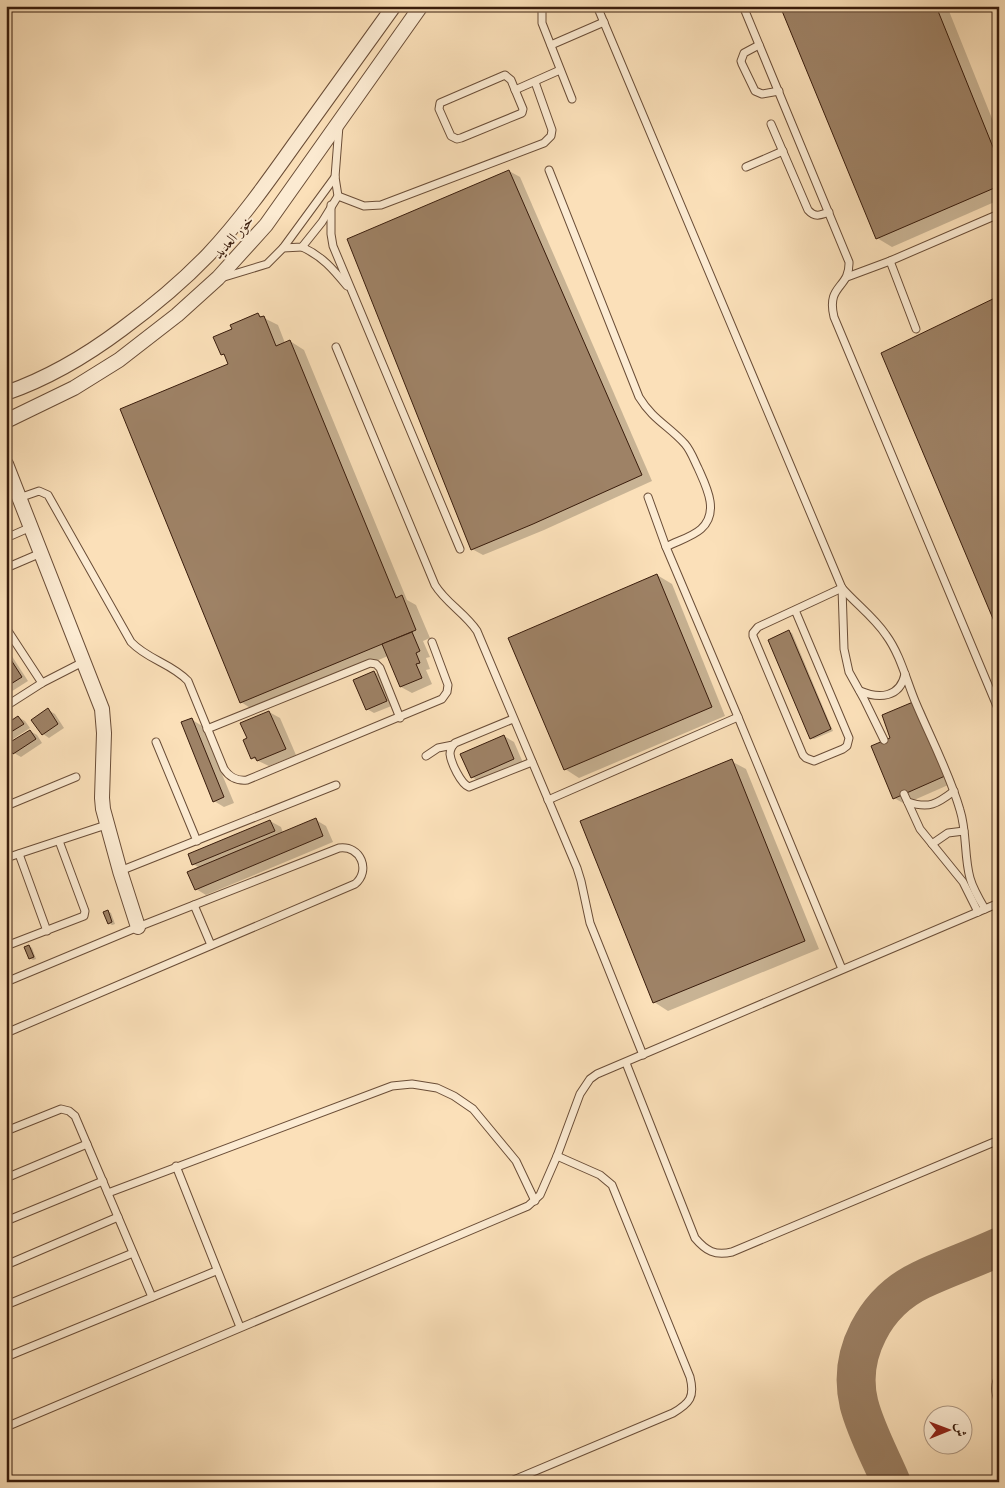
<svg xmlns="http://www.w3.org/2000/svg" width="1005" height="1488" viewBox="0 0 1005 1488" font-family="'Sorts Mill Goudy',Amiri,serif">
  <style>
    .shadow { fill: #0003 }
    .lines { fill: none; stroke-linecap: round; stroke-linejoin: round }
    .taxiway { stroke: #9a7e62; stroke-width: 39 }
    .building { fill: #9e8266; stroke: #391c0c }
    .lane-casing { stroke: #6a4d37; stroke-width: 9 }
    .street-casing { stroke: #6a4d37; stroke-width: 16 }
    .lane { stroke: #fcebd2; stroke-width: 7 }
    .street { stroke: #fcebd2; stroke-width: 14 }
    .labels { text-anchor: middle; stroke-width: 4; stroke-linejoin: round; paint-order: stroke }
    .street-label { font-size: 15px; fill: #391c0c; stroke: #fcebd2 }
  </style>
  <rect width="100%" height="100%" fill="#fbe0b9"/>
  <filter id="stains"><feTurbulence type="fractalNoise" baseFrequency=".004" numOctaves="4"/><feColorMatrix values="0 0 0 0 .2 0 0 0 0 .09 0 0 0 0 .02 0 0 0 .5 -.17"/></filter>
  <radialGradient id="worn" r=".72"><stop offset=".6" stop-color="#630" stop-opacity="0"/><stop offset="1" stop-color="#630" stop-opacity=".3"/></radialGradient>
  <g class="shadow">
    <polygon points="781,6 947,6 999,136 999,200 892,247 877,238"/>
    <polygon points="509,171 520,177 652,481 544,530 483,555 472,549"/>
    <polygon points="258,315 278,325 285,343 290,341 304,350 407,600 416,605 430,638 423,641 430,657 426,658 430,669 426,670 432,684 412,693 401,687 388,656 255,711 241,702 230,365 227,357 222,354 233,330"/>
    <polygon points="657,575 672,584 725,716 579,778 565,769"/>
    <polygon points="789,632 792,633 833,731 814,739 811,738"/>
    <polygon points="6,647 28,681 6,695"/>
    <polygon points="374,672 381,676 394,705 374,713 367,709"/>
    <polygon points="913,704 924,710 955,782 905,804 894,798 891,738"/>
    <polygon points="48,710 55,714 64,728 49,738 43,734"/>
    <polygon points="269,712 280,718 296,755 269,766 252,758 249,739"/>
    <polygon points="18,717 25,721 30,728 10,741 6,739 6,725"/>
    <polygon points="191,719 202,726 234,803 224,807 214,801"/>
    <polygon points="30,731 37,735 42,743 21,757 14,753"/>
    <polygon points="504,736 514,742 524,765 482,783 472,777"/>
    <polygon points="731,761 746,769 819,949 668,1011 654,1002"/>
    <polygon points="316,820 326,826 333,842 206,895 196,889 200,868 193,864 270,821 281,827 283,833"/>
    <polygon points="108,911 111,913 115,924 112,925 109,923"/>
    <polygon points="29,946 32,948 36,959 33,960 30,958"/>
  </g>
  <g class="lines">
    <path class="taxiway" d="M891,1482c-11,-26 -25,-51 -32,-78 -12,-50 16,-102 62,-124 25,-12 52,-21 78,-33"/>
  </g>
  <g class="building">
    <polygon points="780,6 936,6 999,162 999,186 876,239"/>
    <polygon points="509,170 642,475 533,524 471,550 347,239"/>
    <polygon points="999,296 999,633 881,353"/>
    <polygon points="258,313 260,317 264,316 276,346 290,340 396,598 402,595 416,630 240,703 120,409 228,364 224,354 221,355 213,337 232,329 230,325"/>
    <polygon points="657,574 712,707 564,770 508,638"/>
    <polygon points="789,630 831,729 810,739 768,640"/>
    <polygon points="412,632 420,651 416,653 420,663 416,664 422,678 400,687 382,644"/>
    <polygon points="6,652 22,677 6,687"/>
    <polygon points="374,671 387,701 366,710 353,680"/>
    <polygon points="913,702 945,776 893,799 871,746 890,738 882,715"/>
    <polygon points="48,708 58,724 42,735 31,720"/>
    <polygon points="269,711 286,749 257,761 255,757 251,759 243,740 247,738 240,723"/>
    <polygon points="18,716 24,724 6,735 6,724"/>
    <polygon points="192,718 224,797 213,802 181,722"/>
    <polygon points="30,730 36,739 13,754 7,744"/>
    <polygon points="504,735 514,759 471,778 460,754"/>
    <polygon points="732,759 805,941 653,1003 580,821"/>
    <polygon points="316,818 323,836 195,890 187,872"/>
    <polygon points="270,820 275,831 192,865 188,854"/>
    <polygon points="108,910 112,922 108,924 103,912"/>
    <polygon points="29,945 34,957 29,959 24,947"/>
  </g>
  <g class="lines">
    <g class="lane-casing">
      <g id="lane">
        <polyline points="542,6 542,23 572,99"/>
        <path d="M597,6l245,582c14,16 32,29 44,47 14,19 20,44 29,66 15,36 34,71 45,109 7,22 4,46 10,68 3,11 9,21 15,31"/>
        <path d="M743,6l106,256c1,27 -23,22 -15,55l165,394"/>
        <polyline points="551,45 604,22"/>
        <polyline points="759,45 744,53 741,61 742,64 755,91 762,94 779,91"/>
        <polygon points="505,75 511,80 523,109 522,113 461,138 457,139 451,136 439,109 440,103"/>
        <polyline points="515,90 560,70"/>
        <path d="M771,124l37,86c7,8 13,5 21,2"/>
        <polyline points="746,167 783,151"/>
        <path d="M549,170l90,227c14,23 30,29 46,47 6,7 9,16 13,24 8,18 22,44 3,61 -9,8 -24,12 -35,18l72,170 104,252"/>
        <polyline points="338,196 364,206 381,205 544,143 551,136 552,130 535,82"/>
        <polyline points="331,205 331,234 333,246 460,549"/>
        <path d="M302,247c20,9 31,22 45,39"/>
        <polyline points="283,248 335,177"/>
        <polyline points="890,261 916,329"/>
        <polyline points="847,277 890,261 999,214"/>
        <polyline points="221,278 267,264 283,248 302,247 322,222 338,196 335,177 339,126"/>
        <path d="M336,347l99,238c11,18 30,28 42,46l100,237 4,13 9,42 53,132"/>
        <polyline points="648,497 666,547"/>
        <path d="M19,498l20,-7 9,4 83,147c17,18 40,21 57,39l36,88c6,9 13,12 23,11l195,-81 5,-7 1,-7 -16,-43"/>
        <polyline points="6,538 31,527"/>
        <polyline points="6,568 41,553"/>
        <polyline points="842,588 844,649 849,672 864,699 884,740"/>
        <polyline points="795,610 849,738 847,746 843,749 814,761 806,758 803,755 753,636 753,633 758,627 842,588"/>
        <polyline points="6,628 42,683"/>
        <path d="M860,691c19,8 40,7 45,-17"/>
        <polyline points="6,706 42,683 83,662"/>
        <path d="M513,719l-58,24c-3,3 -5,6 -5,11 1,9 11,30 19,33l63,-25"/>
        <polyline points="207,729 370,663 376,664 380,668 400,718"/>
        <polyline points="156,742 197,841"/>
        <polyline points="426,756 438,748 453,745"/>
        <polyline points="904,794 920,829 963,882 978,912"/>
        <polyline points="548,800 738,717"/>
        <path d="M908,802c21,7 29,2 46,-11"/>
        <polyline points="6,806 76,777"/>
        <polyline points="932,844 948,833 964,831"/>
        <polyline points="19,854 47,931"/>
        <polyline points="6,858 106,825"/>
        <polyline points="120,871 336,785"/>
        <polyline points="194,905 211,945"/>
        <polyline points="6,946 84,916 85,911 59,841"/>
        <path d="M6,982l132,-55 201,-79c22,-3 32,23 16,36l-349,149"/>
        <path d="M626,1063l69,175c11,13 20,18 37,14l267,-112"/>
        <polyline points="6,1131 61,1109 69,1111 75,1116 152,1297"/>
        <polyline points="176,1166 240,1327"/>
        <polyline points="6,1178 87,1144"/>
        <polyline points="108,1193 392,1086 412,1084 437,1088 454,1096 473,1109 516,1161 535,1201"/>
        <polyline points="6,1221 103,1181"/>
        <polyline points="6,1265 118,1217"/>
        <polyline points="6,1305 133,1253"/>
        <polyline points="6,1357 216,1271"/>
        <path d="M999,1376c-5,9 -4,17 0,27"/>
        <polyline points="6,1427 528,1206 540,1195 557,1156 580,1094 590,1079 597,1074 999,903"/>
        <path d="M509,1482l164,-69c17,-10 22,-16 17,-36l-78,-192 -12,-10 -43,-19"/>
      </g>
    </g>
    <g class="street-casing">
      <g id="street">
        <path d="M6,393c43,-15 80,-37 116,-64 30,-22 60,-47 86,-74 32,-34 59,-72 86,-110 33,-46 67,-93 100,-139"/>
        <polyline points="6,421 74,388 119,360 177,315 218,278 266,225 421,6"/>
        <polyline points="6,464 102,709 104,733 102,798 103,809 120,871 138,927"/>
      </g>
    </g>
    <use href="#lane" class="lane"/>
    <use href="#street" class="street"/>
  </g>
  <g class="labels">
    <g class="street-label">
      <text transform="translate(233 237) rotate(-48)" y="5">خور العديد</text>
    </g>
  </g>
  <rect width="1005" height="1488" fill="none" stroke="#fbe0b9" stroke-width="25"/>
  <rect x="8" y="8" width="990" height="1473" fill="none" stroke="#391c0c" stroke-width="2.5"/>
  <rect x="12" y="12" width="980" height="1463" fill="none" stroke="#391c0c"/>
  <g transform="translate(948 1430) rotate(89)"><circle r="24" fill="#fcebd2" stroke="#ae9883"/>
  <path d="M0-4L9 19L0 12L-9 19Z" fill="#8f2418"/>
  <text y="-8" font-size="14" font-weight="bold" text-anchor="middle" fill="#391c0c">ش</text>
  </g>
  <rect width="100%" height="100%" filter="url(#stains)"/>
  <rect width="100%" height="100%" fill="url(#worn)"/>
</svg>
